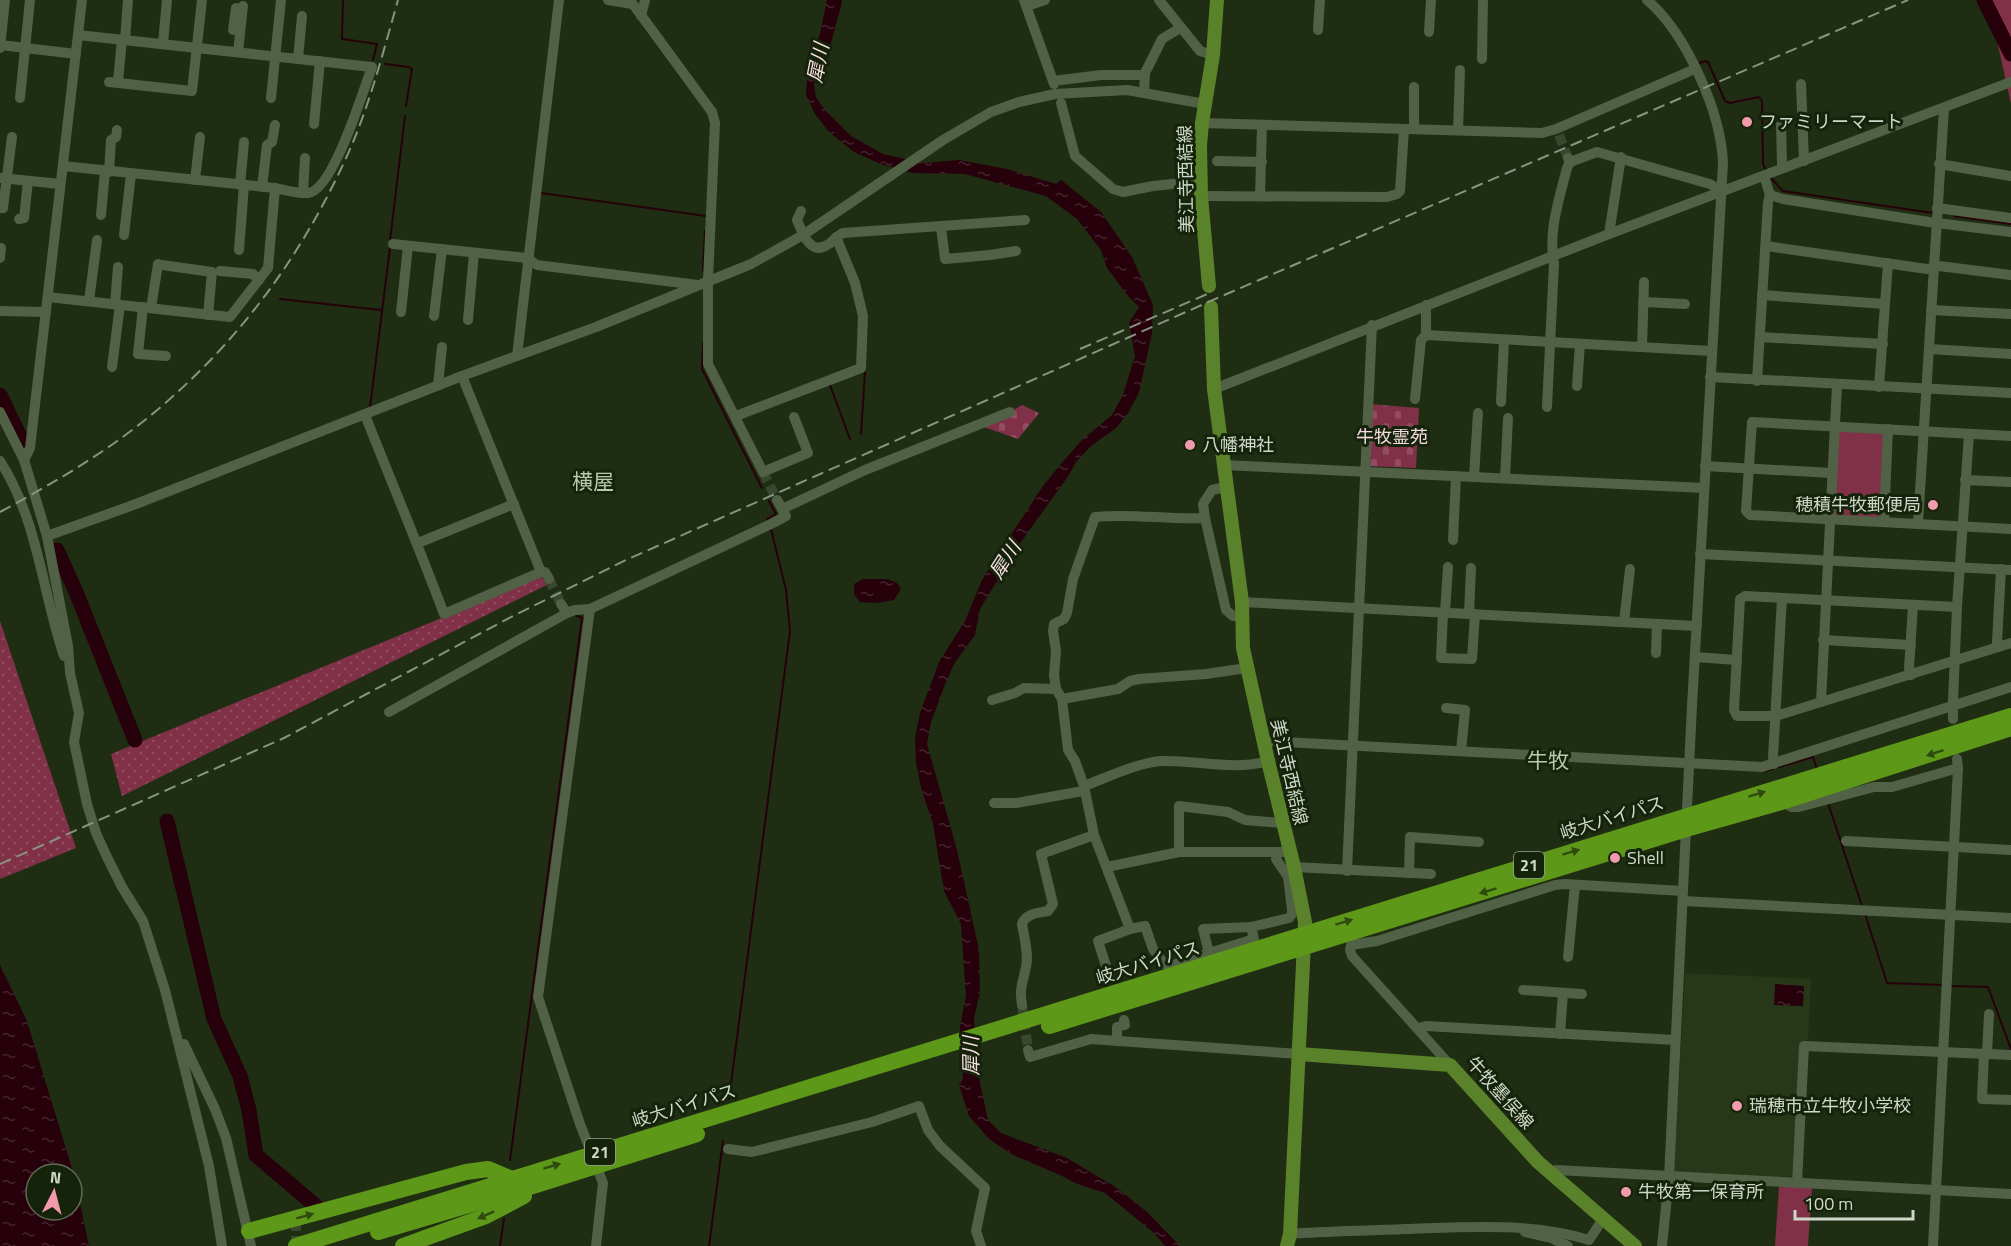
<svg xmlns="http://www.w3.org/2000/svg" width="2011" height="1246" viewBox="0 0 2011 1246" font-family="'Titillium Web','Noto Sans JP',sans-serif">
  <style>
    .built { fill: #273819 }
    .grass { fill: url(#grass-dots) }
    .cemetery { fill: url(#cemetery-stones) }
    .park { fill: #803047 }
    .water { fill: url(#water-ripples); fill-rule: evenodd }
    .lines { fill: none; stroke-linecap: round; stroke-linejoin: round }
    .stream { stroke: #26000b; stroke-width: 2 }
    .river { stroke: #26000b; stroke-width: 15 }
    .minor-tunnel { stroke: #39472e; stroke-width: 10; stroke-dasharray: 10 5; stroke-linecap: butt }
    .minor { stroke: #516145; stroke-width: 10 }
    .major { stroke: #59822b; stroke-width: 14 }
    .highway { stroke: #5e9819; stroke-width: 16 }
    .rail { stroke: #889480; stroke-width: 2; stroke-dasharray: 12 6; stroke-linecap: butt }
    .oneway { fill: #2f4c0f }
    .poi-dot { fill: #f29aad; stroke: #15230a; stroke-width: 2 }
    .labels { text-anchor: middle; stroke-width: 6; stroke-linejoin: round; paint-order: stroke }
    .shield { fill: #15230a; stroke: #96a28f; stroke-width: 1.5 }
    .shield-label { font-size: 16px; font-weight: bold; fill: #ced8c8 }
    .poi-label { font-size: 18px; fill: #ced8c8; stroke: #15230a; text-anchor: start }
    .street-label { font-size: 18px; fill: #ced8c8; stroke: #15230a }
    .park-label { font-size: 18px; fill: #f5dce0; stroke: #15230a }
    .water-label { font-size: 20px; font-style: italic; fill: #f6dde1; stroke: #15230a }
    .quarter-label { font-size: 21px; fill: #b7caaa; stroke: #15230a }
  </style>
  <defs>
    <pattern id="grass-dots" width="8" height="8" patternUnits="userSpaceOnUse" patternTransform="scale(1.5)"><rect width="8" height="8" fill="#803047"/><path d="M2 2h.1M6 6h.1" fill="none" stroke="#914d60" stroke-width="1.8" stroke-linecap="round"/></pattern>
    <pattern id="cemetery-stones" width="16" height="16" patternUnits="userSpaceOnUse" patternTransform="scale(1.5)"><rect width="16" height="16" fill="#803047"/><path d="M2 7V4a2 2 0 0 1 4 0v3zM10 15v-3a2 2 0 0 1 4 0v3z" fill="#914d60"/></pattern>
    <pattern id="water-ripples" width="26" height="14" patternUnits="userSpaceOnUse" patternTransform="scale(1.5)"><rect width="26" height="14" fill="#26000b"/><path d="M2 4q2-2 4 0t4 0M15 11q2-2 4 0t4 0" fill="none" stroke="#44242d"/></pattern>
  </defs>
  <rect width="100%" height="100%" fill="#1f2d13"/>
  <polygon class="built" points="1685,973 1811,979 1808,1040 1800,1042 1792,1177 1674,1171"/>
  <g class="grass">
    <polygon points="541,577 547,585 122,796 111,754"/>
    <polygon points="0,621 76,848 0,879"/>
  </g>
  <g class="cemetery">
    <polygon points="1369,404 1419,408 1416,468 1367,466"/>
    <polygon points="1022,405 1039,413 1018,439 984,427"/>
  </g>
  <g class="park">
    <polygon points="1988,0 2011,0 2011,104"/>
    <polygon points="1840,431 1883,433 1881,514 1878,518 1836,515 1834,512 1838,432"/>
    <polygon points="1779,1186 1812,1188 1808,1246 1775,1246"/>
  </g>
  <g class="water">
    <polygon points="827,0 842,0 842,2 827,58 814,84 816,97 824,109 851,136 883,154 924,163 959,160 1007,169 1056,184 1061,180 1101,212 1132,257 1153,305 1152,333 1139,392 1129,412 1116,428 1091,446 1076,462 1069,475 1021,542 980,609 975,635 954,664 946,682 931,722 927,744 957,850 979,950 980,993 974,1018 978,1073 988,1120 1001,1133 1067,1158 1117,1188 1147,1212 1180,1246 1165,1246 1154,1233 1105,1193 1075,1183 1060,1175 1013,1155 989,1139 969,1116 959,1085 963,1079 960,1027 966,995 961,924 944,891 933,824 921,788 916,762 915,737 920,713 939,662 965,621 982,580 1001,550 1043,486 1060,465 1082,440 1112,415 1123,395 1135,356 1129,323 1139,307 1128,296 1107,268 1101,250 1077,219 1046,196 965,174 913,173 881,164 854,152 829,132 815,114 806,95 808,70 820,34"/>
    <polygon points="863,579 887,579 897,583 901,589 894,600 877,603 860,602 854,594 854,584"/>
    <path d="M0,965l27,56 47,154 15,71h-89zM36,1174h36v36h-36z"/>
    <polygon points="1775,984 1804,986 1803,1006 1774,1005"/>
  </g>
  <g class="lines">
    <g class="stream">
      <polyline points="343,0 342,39 377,44 373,60"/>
      <polyline points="385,64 409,67 412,69 406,106"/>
      <polyline points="1697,64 1705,61 1708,62 1725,101 1730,103 1759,97 1762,101 1763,164 1767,172"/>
      <polyline points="1770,177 1783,191 1933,213"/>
      <polyline points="541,193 706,216"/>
      <polyline points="1954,216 2011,224"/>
      <polyline points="390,241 405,116"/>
      <polyline points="703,271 705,231"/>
      <polyline points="280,299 381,310"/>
      <polyline points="703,343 702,369 762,488"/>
      <polyline points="830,385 850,439"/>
      <polyline points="370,408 390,247"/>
      <polyline points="861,434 865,372"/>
      <polyline points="768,521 767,519 776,514 769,501"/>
      <polyline points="1765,771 1813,757 1817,769"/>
      <polyline points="1828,803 1862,906"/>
      <polyline points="1865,914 1887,983 1944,985"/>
      <polyline points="1950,986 1988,987 2011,1049"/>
      <polyline points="729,1099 790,631 786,590 771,529"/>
      <polyline points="510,1160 582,618 575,615"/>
      <polyline points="500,1246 504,1219"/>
      <polyline points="709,1246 723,1141"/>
    </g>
    <g class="river">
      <polyline points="1984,0 2011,54"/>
      <polyline points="0,395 23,443"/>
      <polyline points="57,550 76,592 135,740"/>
      <polyline points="167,821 214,1019 240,1076 249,1110 256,1155 317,1207"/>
    </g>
    <g class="minor-tunnel">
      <polyline points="1559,135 1568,158"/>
      <polyline points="763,472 777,500"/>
      <polyline points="549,579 561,604"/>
      <polyline points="1022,1005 1028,1050"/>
      <polyline points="296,1246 296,1213"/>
    </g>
    <g class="minor">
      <polyline points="608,0 632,4"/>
      <polyline points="630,0 712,112 715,123 708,280 708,364 763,472 808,453 794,417"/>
      <polyline points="1024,0 1054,84"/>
      <polyline points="1159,0 1200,51 1213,55"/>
      <path d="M1647,0c39,33 74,112 76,163l-31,543 -23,471 -7,69"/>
      <polyline points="1027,6 1045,0"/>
      <polyline points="641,16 645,0"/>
      <polyline points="233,30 236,8"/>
      <polyline points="1318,30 1320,0"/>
      <polyline points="1429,32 1431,0"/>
      <polyline points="125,40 128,0"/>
      <polyline points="163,43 167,0"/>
      <polyline points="0,45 76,54"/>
      <polyline points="0,48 5,0"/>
      <polyline points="238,52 243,6"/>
      <polyline points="298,59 302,16"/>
      <polyline points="1482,59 1483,0"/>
      <polyline points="1053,81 1101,75 1145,75"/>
      <polyline points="109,82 192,91 202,0"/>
      <polyline points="118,82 122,39"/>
      <polyline points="1801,84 1804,161"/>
      <polyline points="1144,93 1145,73 1162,39 1180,28"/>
      <polyline points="20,98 30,0"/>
      <polyline points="271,98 281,0"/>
      <polyline points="1061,103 1075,156 1113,189 1123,192 1153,186 1201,181"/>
      <polyline points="1202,123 1542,133 1556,129 1695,69"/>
      <polyline points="314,124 320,61"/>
      <polyline points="1781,125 1782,164 1783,168"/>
      <polyline points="1414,129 1414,87"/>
      <polyline points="1458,130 1460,70"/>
      <polyline points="1568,158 1570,162 1597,152 1710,184 1722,191"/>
      <polyline points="1217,161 1262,162"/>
      <polyline points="1939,164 2011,176"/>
      <path d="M63,166l212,22c10,2 23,6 33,5 25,-2 55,-102 64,-126l-294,-32"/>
      <polyline points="109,172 111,140 116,137 117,130"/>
      <polyline points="1,178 60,184"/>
      <polyline points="195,180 200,137"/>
      <polyline points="240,185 244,142"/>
      <polyline points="262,187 267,145 272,142 275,125"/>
      <polyline points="303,193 305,158"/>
      <polyline points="1770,195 1783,199 1929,222 2011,232"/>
      <polyline points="1201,196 1387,197 1397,194 1400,191 1404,129"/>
      <polyline points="1260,196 1262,125"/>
      <polyline points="0,208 3,208 12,137"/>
      <polyline points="1937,208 2011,218"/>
      <path d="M801,211l-4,9c5,12 13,36 30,25 6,-3 10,-9 16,-12l182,-13"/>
      <polyline points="101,215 105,171"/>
      <polyline points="19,219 24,218 28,181"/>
      <polyline points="941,227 945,259 990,255 1016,251"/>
      <polyline points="1609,234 1621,157"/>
      <polyline points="124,235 131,174"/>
      <polyline points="393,244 527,258 537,265 698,285"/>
      <polyline points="1766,246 1927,269 1939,266 2011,275"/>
      <polyline points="239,250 244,185"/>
      <polyline points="0,258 1,248"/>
      <polyline points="162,265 212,272 208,315"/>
      <polyline points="220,271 253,274 259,280"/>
      <polyline points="1762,295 1885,304"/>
      <polyline points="48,297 230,317 268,268 275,188"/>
      <polyline points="89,301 97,240"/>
      <polyline points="1643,302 1685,304"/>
      <polyline points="115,304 118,267"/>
      <polyline points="143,307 138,354 166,356"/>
      <polyline points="151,308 158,264"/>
      <polyline points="1931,310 2011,314"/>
      <polyline points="0,311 46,312"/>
      <polyline points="401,312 408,246"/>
      <polyline points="434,316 442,249"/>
      <polyline points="468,320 474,253"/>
      <polyline points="1426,335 1711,351"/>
      <polyline points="1760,337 1883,344"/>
      <polyline points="1642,347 1644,282"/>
      <polyline points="1929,349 2011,354"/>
      <polyline points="517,356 559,0"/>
      <polyline points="112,367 120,305"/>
      <polyline points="462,376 541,572 545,572 549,579"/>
      <polyline points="1710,377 2011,393"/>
      <polyline points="1757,381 1768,202 1770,195 1764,176"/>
      <polyline points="438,385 442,347"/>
      <polyline points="1577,386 1580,344"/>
      <polyline points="1879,387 1888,263"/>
      <polyline points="1214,389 1609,234 2011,82"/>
      <polyline points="1415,399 1421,340 1426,335 1426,305"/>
      <polyline points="1501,402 1504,340"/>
      <path d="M1547,407l7,-143c-6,-33 5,-64 13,-96l3,-6"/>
      <polyline points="0,412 24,460 47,536 68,646 70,673 79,713 74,742 87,804 96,833 106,855 122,887 143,921 165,990 209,1166 222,1246"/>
      <path d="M365,415c26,66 54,132 79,199l97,-42"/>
      <polyline points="736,416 861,368 863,316 855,283 836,237"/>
      <polyline points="2011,436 1752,422 1746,511 1750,515 2011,529"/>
      <polyline points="24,460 30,448 82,0"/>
      <path d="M0,461c38,59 42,130 64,195"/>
      <polyline points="1223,465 1704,488"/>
      <polyline points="1705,466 1832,473"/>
      <polyline points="1474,477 1478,413"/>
      <polyline points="1505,478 1508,418"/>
      <polyline points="1965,480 2011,482"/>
      <path d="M1226,487l-14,3 -9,14 2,14c-37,2 -74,-5 -110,-1l-22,62 -6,34 -3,6 -10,5 -1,7 3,20 -2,24 2,14 6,10 6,51 7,11 9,25 10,49 36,94 15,-3 8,23 11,15 9,1 36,-12 -6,-24 48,-2 38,-9 3,-4v-4l-4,-33 -12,-18 1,-6"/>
      <polyline points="782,509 865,470 1010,412"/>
      <polyline points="1205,518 1226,610 1233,616 1242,617"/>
      <polyline points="1884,521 1888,429"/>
      <polyline points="1918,523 1944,108"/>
      <polyline points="47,536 136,504 462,376 596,327 751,264 803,235 943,140 991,112 1019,102 1055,94 1127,90 1205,104"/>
      <polyline points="1453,540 1456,476"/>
      <polyline points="418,543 514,504"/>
      <polyline points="1700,554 2011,570"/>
      <polyline points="1242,602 1697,626"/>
      <polyline points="561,604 567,613 575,610 590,609 773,523 786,516 777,500"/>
      <polyline points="1957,607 1745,596 1740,599 1734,710 1737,716 1776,716 2011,643"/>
      <polyline points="590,609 538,997 580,1124 603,1183 596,1246"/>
      <polyline points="1443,612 1441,658 1472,659 1475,614"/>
      <polyline points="1445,613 1448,567"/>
      <polyline points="1469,614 1471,568"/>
      <polyline points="1624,622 1630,569"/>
      <polyline points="1823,640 1911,645"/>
      <polyline points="1998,647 1997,642 2001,569"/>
      <polyline points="1656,653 1657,624"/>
      <polyline points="1695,657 1737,660"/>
      <polyline points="1911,675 1909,669 1913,605"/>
      <polyline points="1062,699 1118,689 1130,681 1139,679 1206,674 1247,668"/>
      <polyline points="992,700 1015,693 1024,688 1056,689"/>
      <polyline points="1821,702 1837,385"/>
      <polyline points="1446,708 1465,710 1461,751"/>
      <polyline points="389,712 567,613"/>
      <polyline points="1953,719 1953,701 1957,607 1969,434"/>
      <polyline points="1263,741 1762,767 2011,687"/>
      <polyline points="1774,764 1773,757 1782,598"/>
      <path d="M1084,786c22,-8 55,-24 78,-25 35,-1 72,10 106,0"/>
      <polyline points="1785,801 1791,807 1799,807 1874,787 1892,787 1958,768"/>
      <polyline points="994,803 1016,803 1083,791"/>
      <polyline points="1846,841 2011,850"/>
      <polyline points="1179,852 1179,806 1228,812 1245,820 1282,823"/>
      <polyline points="1107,867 1179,852 1283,852"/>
      <polyline points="1294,867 1431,874"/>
      <polyline points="1347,871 1372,325"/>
      <polyline points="1409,873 1410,837 1479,842"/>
      <polyline points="1683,901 2011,918"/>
      <polyline points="1209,953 1254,939 1251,927"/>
      <polyline points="1568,957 1575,885"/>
      <polyline points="1110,978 1098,941 1130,929"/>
      <polyline points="1523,990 1582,994"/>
      <path d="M1022,1005c-3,-18 1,-22 4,-38 3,-13 -2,-30 -4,-43 4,-11 17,-11 26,-13l5,-7 -12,-50 53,-19"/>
      <polyline points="1418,1028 1426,1026 1675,1040"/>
      <polyline points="1560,1034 1563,993"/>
      <polyline points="1117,1041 1117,1027 1125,1025 1124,1020"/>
      <polyline points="184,1044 215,1109 226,1138 251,1246"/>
      <polyline points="1028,1050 1030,1057 1091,1039 1299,1054"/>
      <polyline points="1984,1054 1982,1099 2011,1100"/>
      <polyline points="1987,1054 1989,1014"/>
      <polyline points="1450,1065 1352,956 1350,950 1351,945 1377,941 1555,885 1565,884 1683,891"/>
      <polyline points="728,1149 752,1152 872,1122 919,1106 928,1130 940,1146 985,1188 976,1231 981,1246"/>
      <polyline points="1551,1173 1556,1170 2011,1194"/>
      <polyline points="1797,1183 1804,1046 2011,1055"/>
      <polyline points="1525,1232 1551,1238 1568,1246"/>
      <path d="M1290,1234c38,-3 77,-3 115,-5 62,-2 124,-7 184,11l14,-21"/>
      <polyline points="1933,1246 1958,768 1957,759"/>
    </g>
    <g class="major">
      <polyline points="1209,286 1201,196 1200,146 1202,123 1213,55 1217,0"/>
      <polyline points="1211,307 1214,389 1242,602 1243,648 1268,761 1294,867 1305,922 1290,1234 1287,1246"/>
      <polyline points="1299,1054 1450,1065 1538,1162 1635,1246"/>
    </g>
    <g class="highway">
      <polyline points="1049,1026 1686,829 1785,801 2011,728"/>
      <polyline points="249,1231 466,1172 488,1169 512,1179"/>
      <polyline points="378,1232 536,1185 697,1134"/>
      <polyline points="296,1246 2011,716"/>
      <polyline points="403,1246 486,1216 524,1196"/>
    </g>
    <g class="rail">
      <polyline points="1080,349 1212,292"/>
      <path d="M0,512c50,-27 100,-56 145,-92 92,-74 159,-166 206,-273 20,-47 33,-98 47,-147"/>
      <polyline points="0,864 284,738 513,616 626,560 1222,296 1908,0"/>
    </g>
  </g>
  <defs><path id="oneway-solid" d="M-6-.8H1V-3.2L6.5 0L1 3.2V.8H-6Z" transform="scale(1.5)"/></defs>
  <g class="oneway">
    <use href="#oneway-solid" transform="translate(1935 753) rotate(162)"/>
    <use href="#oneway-solid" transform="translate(1757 794) rotate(-17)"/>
    <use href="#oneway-solid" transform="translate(1571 852) rotate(-17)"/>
    <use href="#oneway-solid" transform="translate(1488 891) rotate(163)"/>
    <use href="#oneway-solid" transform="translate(1344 922) rotate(-17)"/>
    <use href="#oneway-solid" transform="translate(552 1166) rotate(-17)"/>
    <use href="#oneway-solid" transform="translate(486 1215) rotate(156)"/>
    <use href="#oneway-solid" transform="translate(305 1216) rotate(-15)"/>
  </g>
  <g class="poi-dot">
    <circle cx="1747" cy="122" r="6"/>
    <circle cx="1190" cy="445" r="6"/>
    <circle cx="1933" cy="505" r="6"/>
    <circle cx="1615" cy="858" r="6"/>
    <circle cx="1737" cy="1106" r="6"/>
    <circle cx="1626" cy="1192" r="6"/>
  </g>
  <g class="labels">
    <g class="shield">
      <rect x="1514" y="852" width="30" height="26" rx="4.5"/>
      <rect x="585" y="1139" width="30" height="26" rx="4.5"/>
    </g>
    <g class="shield-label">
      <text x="1529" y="871">21</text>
      <text x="600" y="1158">21</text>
    </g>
    <g class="poi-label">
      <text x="1759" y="128">ファミリーマート</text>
      <text x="1202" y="451">八幡神社</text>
      <text x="1921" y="511" text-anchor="end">穂積牛牧郵便局</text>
      <text x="1627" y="864">Shell</text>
      <text x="1749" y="1112">瑞穂市立牛牧小学校</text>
      <text x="1638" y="1198">牛牧第一保育所</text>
    </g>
    <g class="street-label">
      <text transform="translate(1186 179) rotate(-91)" y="6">美江寺西結線</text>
      <text transform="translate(1289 772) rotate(77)" y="6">美江寺西結線</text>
      <text transform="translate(1612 818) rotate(-17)" y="6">岐大バイパス</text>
      <text transform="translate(1148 963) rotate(-17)" y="6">岐大バイパス</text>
      <text transform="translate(1500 1093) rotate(48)" y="6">牛牧墨俣線</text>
      <text transform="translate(684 1106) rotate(-17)" y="6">岐大バイパス</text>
    </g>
    <g class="park-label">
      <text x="1392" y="443">牛牧霊苑</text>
    </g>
    <g class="water-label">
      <text transform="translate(818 63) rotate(-79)" y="7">犀川</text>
      <text transform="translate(1005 560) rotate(-57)" y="7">犀川</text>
      <text transform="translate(971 1056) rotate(-91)" y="7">犀川</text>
    </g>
    <g class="quarter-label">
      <text x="593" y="489">横屋</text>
      <text x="1548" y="768">牛牧</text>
    </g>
  </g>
  <g transform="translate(54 1192) rotate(6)"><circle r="28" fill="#15230a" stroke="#5f6b56" stroke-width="1.5"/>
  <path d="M0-4.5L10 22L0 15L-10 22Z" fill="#f29aad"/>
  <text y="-9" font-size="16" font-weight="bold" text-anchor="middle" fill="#ced8c8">N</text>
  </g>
  <path d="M1795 1210v9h118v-9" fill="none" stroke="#ced8c8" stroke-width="3"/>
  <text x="1804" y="1210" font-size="18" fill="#ced8c8" stroke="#15230a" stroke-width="4.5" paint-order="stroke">100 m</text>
</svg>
